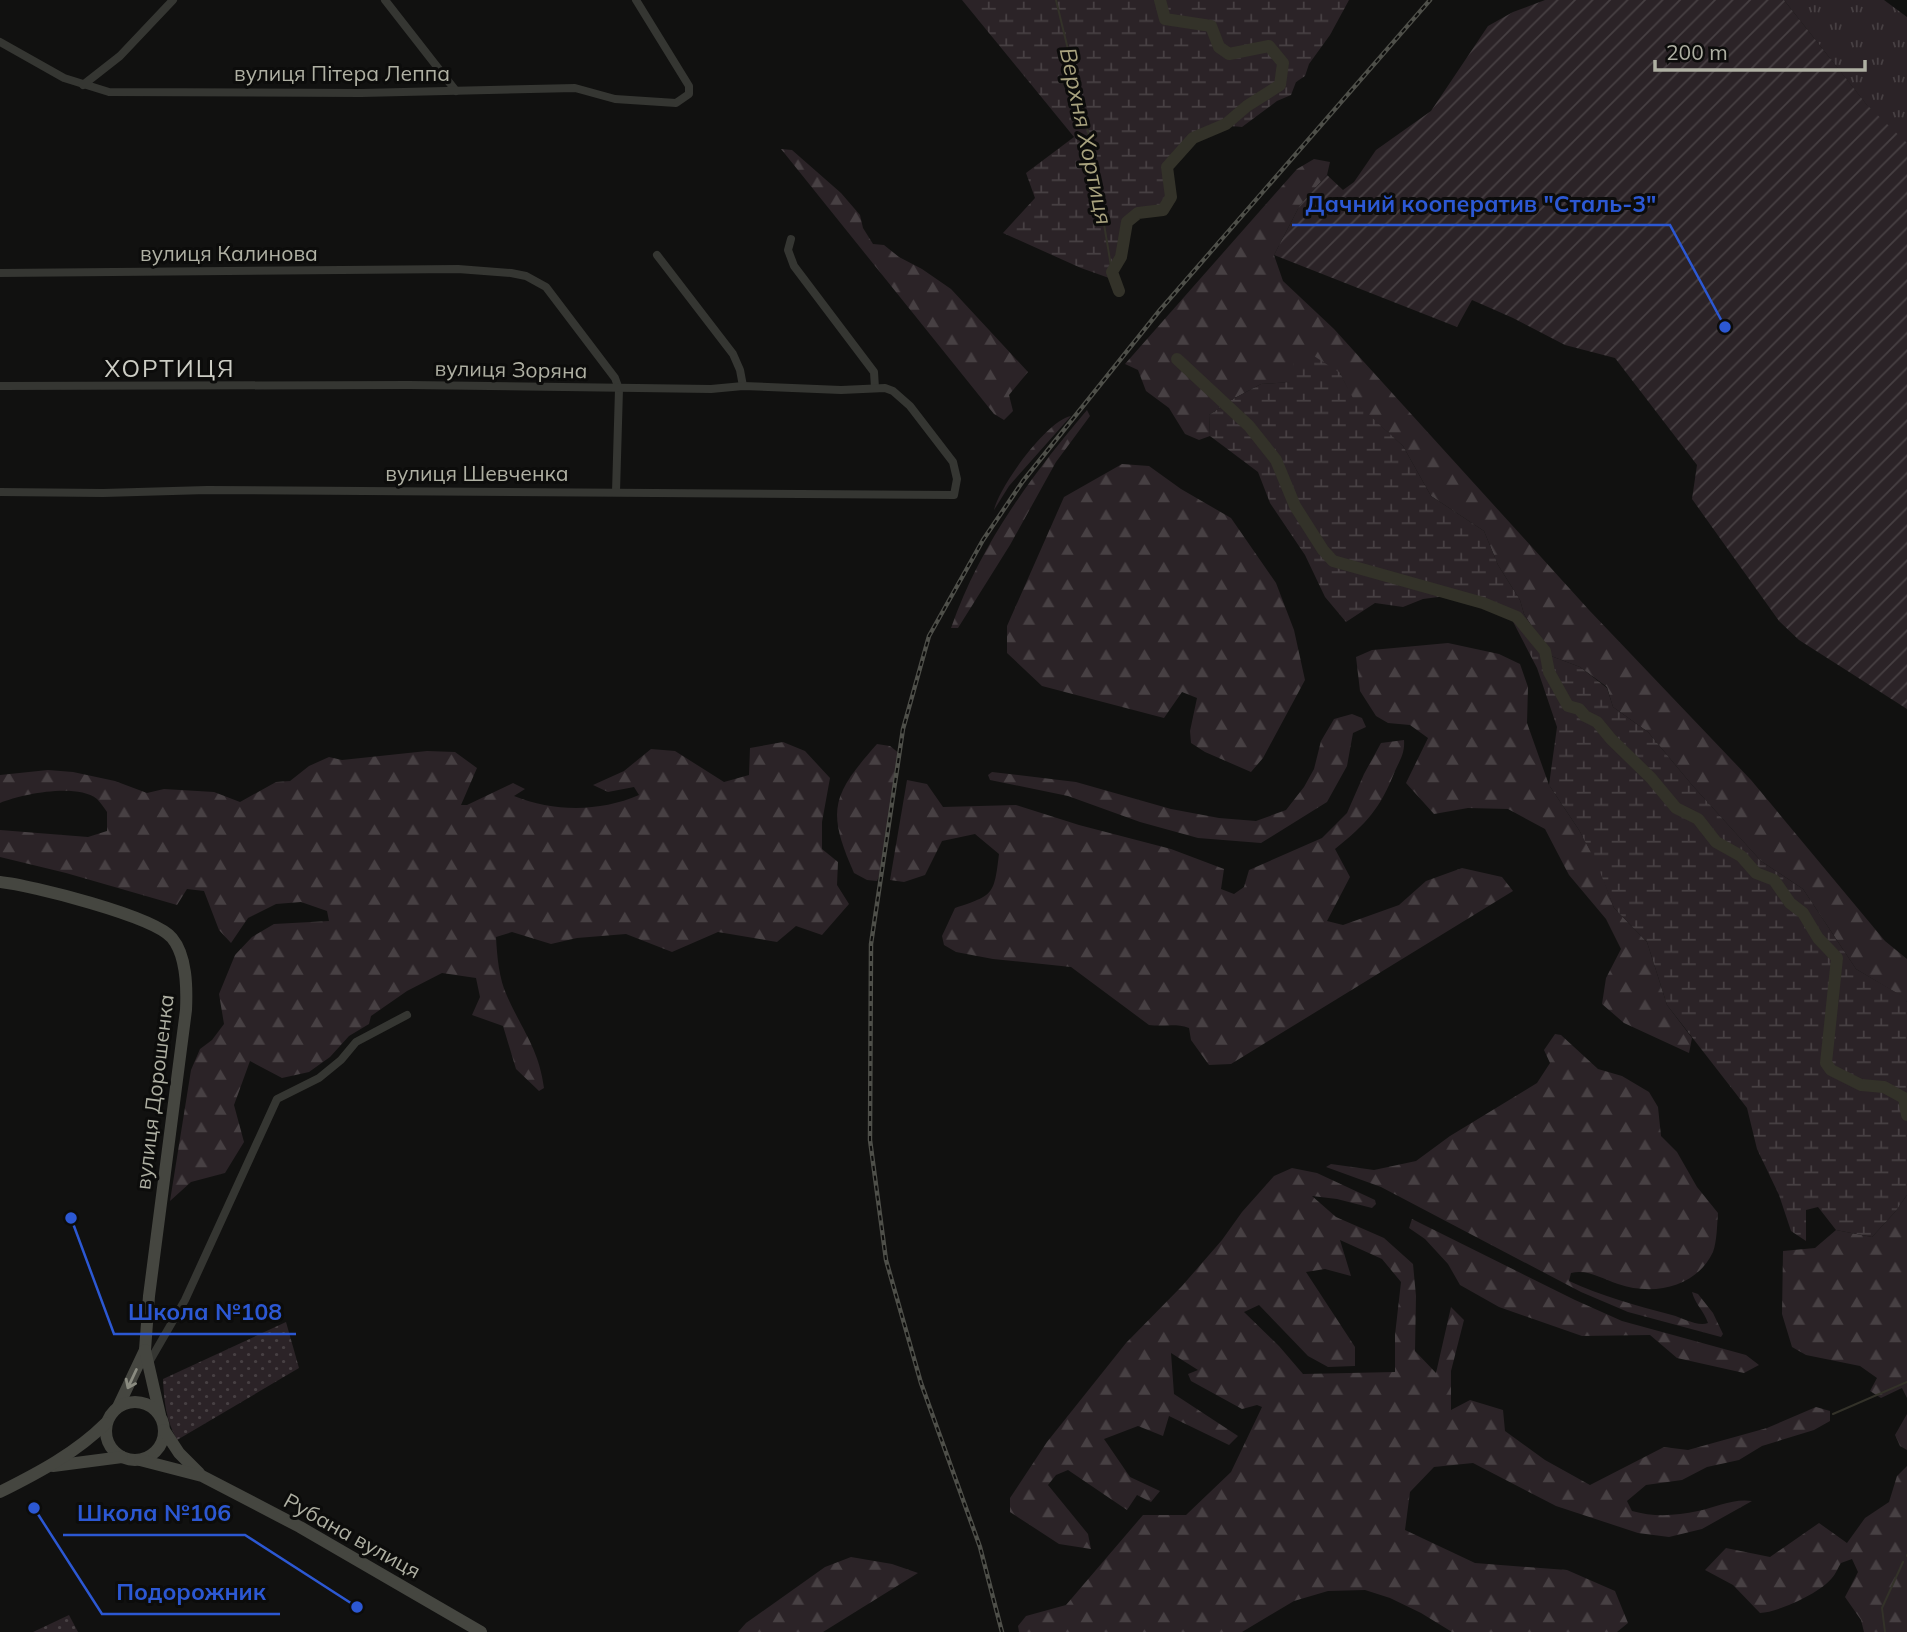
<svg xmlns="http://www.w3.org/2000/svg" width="1907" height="1632" viewBox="0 0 1907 1632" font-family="Mulish,sans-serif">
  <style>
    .grass { fill: url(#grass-tufts) }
    .forest { fill: url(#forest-firs); fill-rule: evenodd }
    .wetland { fill: url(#wetland-marsh) }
    .park { fill: url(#park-dots) }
    .garden { fill: url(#garden-furrows) }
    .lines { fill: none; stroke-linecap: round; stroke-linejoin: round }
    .stream { stroke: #333229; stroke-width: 2 }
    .river { stroke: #333229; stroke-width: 12 }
    .street { stroke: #353632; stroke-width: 8 }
    .secondary { stroke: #454640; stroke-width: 12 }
    .rail-casing { stroke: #4e4f49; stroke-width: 4.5 }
    .rail { stroke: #0c0c0b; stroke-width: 2; stroke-dasharray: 5; stroke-linecap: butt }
    .oneway { stroke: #8a8b80 }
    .labels { text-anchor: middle; stroke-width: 6; stroke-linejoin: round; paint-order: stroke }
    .street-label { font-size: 21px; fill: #afb0a3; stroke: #0c0c0b }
    .water-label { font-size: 23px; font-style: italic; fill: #a8a27e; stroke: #0c0c0b }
    .quarter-label { font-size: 24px; letter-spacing: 2px; fill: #cccdc4; stroke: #0c0c0b }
    .leader { fill: none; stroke: #2c58d3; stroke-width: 2.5 }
    .callout-dot { fill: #2c58d3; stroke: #0c0c0b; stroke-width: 2.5 }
    .callout-label { font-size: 23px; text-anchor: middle; font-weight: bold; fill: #2c58d3; stroke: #0c0c0b; stroke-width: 6; stroke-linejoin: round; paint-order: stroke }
  </style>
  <defs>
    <pattern id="grass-tufts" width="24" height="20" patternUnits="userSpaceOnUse" patternTransform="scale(1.75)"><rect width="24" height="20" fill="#2b2327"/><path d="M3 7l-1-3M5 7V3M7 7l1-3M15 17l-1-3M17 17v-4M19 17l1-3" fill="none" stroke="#474043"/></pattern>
    <pattern id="forest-firs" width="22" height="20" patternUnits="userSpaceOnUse" patternTransform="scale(1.75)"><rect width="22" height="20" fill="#2b2327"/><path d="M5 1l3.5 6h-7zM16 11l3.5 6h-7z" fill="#474043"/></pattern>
    <pattern id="wetland-marsh" width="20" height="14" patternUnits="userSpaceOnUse" patternTransform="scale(1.75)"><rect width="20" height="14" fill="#2b2327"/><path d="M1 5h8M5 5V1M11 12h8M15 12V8" fill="none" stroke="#474043"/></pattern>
    <pattern id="park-dots" width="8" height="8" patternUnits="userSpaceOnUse" patternTransform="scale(1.75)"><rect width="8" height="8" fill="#2b2327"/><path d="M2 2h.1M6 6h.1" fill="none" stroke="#474043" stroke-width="1.8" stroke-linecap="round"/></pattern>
    <pattern id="garden-furrows" width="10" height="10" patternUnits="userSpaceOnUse" patternTransform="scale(1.75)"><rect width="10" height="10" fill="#2b2327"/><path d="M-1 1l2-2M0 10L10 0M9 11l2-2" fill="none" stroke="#474043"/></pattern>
  </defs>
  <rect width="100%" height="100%" fill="#111110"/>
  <polygon class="grass" points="1784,0 1884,0 1907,17 1907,156"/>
  <g class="forest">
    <polygon points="781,149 792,150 841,193 860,215 863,228 873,244 884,245 899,257 922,269 951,289 1028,372 1009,395 1013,411 1004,420 994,414"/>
    <polygon points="1314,159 1330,162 1327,175 1300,205 1274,255 1283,281 1334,329 1589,610 1751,780 1885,941 1907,959 1907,1002 1903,997 1856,969 1803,889 1761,861 1692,785 1648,732 1613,707 1607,687 1580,667 1551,656 1524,614 1520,600 1498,565 1484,531 1431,496 1403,446 1354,402 1340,373 1291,382 1261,384 1233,399 1209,415 1210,436 1199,440 1185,434 1169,408 1146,391 1138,370 1125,364 1297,169"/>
    <path d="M1087,410l3,6 -34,46 -46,83 -52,83h-7c29,-83 80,-152 136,-218z"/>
    <path d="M1071,416l-62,70 -15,24c5,-23 53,-90 77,-94z"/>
    <polygon points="1122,464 1149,466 1181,489 1231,518 1276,583 1294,630 1305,680 1263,758 1251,772 1205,752 1191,743 1190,731 1197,698 1182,692 1164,718 1042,686 1007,653 1007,626 1064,497"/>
    <polygon points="1448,643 1499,654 1520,664 1528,687 1527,723 1549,785 1579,830 1598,864 1614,908 1647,942 1667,1005 1692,1038 1689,1053 1624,1023 1602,1004 1606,978 1621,949 1606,919 1569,875 1545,829 1508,809 1468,808 1434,814 1406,783 1428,738 1410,725 1388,723 1376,716 1360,691 1356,657 1372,650"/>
    <polygon points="1352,714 1362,718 1366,727 1353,733 1347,766 1327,802 1261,843 1198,838 1140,822 1068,796 990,780 988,775 992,772 1076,782 1171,809 1219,818 1256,821 1286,810 1304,787 1314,769 1321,741 1334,719"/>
    <path d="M1404,740c1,13 -4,20 -9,31 -15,38 -28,52 -60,78l15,28 -23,44 16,4 56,-20 27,-24 36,-13 40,9 11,14 -282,173 -22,1 -18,-25 -2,-12c-14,-5 -25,-1 -40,-3l-78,-58 -78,-8 -37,-7 -12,-7 -2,-9 13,-28c39,-13 39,-13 44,-54l-24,-20 -33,7 -17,34 -21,7 -14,-2 17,-100 20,4 16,23 73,-2 63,20 92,24 53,20 -3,20 13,5 10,-7 5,-17 73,-32 25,-25 17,-39 17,-31z"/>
    <path d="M783,742l22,9 25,27 -8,44v27l16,13 -1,23 12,19 -27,31 -26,-9 -19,16 -59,-10 -46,20 -46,-18 -49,4 -26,6 -39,-12 -16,5c1,19 3,42 11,59 15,34 32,53 37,92l-5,3 -23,-22 -13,-43 -31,-11 8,-18 -4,-19 -34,-5 -35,18 -36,25 -2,8 -20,12 -19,21 -21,15 -27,6 -32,-17 -16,44 10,37 -19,31 -34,9 -21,19 21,-131 9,-21 12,-9 12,-16 -5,-30 16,-39 17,-18 22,-13 55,-3 -2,-10 -26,-9 -25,2 -28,14 -17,25 -12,-13 -15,-39 -17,-2 -10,16 -111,-32 -66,-16v-27l88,7 19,-6v-19c-3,-4 -6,-9 -10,-13 -21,-16 -74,-5 -97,4v-28l48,-5 25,2 42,9 32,12 17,-4 50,3 26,10 36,-20 14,-1 19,-15 20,-9 13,3 85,-9 28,1 22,16 -16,37h6l46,-22 12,6 -11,7c40,16 86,16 125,-1l-5,-8 -26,5 -15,-7 31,-14 27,-22 24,2 49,31 25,-7 1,-27z"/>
    <path d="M877,744l13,2 10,8 -19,118 -4,9 -10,-1 -13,-7c-28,-63 -22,-78 23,-129z"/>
    <path d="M1555,1034l6,1 37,34 24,7 27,16 9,15 3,29 16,16 20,35 21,26c-1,12 -1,28 -5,39 -17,36 -60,44 -95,32 -16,-5 -30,-15 -47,-11l-2,8c33,15 68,25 103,34 11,3 26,12 36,8 -4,-12 -13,-19 -16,-31l6,2 15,19 10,21 -2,3 -93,-25 -47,-20 -200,-105 -55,-20 5,-3 43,6 42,-9 34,-25 87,-53 13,-20 -6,-13z"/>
    <path d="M1292,1168l25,5 58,27 1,4 -4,4 -35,-9 -25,-3 24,21 48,21 29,26 3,32 -1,55 21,22 15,-66 13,13 -13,51v39l19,-10 33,10 2,21 40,29 45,25 74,-38 24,3 79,-22 49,-21 14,4v10l-16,9 -52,16 -23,14 -32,7 -25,13 -36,5 -19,16 5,10c21,6 43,5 66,0 18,-4 36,-13 54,-10l-50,28 -33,8 -31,-4 -82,-27 -83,-43 -39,4 -24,25 -5,38 70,33 92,7 48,21 13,32 -11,9h-165l-31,-19 -31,-15 -25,-8 -37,1 -34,10 -52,31h-223l-1,-6 8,-10 40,-11 77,-90h43l45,-43 31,-65 -5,-2 -15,4 -51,-28 -3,-7 10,-4 -27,-17 3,41 64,42 -9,9 -60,-29 -6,20 -25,-10 -34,13 26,38 30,14 -9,11 -14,-7 -10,15 -59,-40 -12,5 -8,10 40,49 3,15 -32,-5 -49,-32v-14l37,-56 79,-99 56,-57 40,-46 20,-28 32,-36zM1340,1240l42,19 19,23 -6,53v37l-92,2 -24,-28 -35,-34 15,-7 49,51 20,11 27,-1v-19l-49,-75 19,-3 26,7z"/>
    <polygon points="1907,1195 1907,1398 1902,1388 1881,1398 1870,1391 1877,1378 1860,1366 1806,1355 1792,1347 1782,1314 1783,1251 1815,1248 1836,1230 1872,1237 1895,1212"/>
    <polygon points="1412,1219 1575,1300 1622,1321 1746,1355 1759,1365 1744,1373 1677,1358 1650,1335 1582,1336 1499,1307 1460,1285 1448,1264 1425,1239 1409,1228"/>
    <polygon points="1907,1414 1907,1450 1900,1446 1895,1435"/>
    <path d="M1907,1466v166h-43l-3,-12 -16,-23 13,-25 -6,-13 -11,4c-3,4 -5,11 -9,15 -12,15 -53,34 -72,35l-27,-28 -28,-15 21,-22 44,9 49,-34 28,20 18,-25 24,-16 8,-26z"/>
    <polygon points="851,1557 892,1564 918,1573 823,1632 738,1632 746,1623 825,1567"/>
  </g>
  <g class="wetland">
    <path d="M962,0h387l-19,35 -21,29 -4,12 -9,6 -5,13 -14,6 -35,26c-35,-5 -53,16 -74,40l3,30 -8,13 -25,3 -11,9 -6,35 -11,7 -1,14 -28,-10 -78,-35 32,-35 -9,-25 48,-36z"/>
    <polygon points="1314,356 1340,373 1355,402 1403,446 1431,496 1484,531 1498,565 1520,600 1524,614 1551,656 1580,667 1607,688 1613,707 1648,732 1692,785 1761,861 1803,889 1856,969 1904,997 1907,1002 1907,1195 1895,1212 1872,1237 1836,1230 1818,1207 1806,1210 1806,1241 1791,1231 1779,1195 1757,1149 1747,1108 1667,1005 1647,942 1614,908 1597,864 1579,830 1549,785 1557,727 1537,668 1508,612 1465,597 1446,596 1423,599 1403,607 1375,603 1346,622 1325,597 1305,555 1270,503 1258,472 1210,436 1209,415 1233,399 1261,384 1290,382 1294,361"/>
  </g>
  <g class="park">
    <path d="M286,1322l13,46 -122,72c-11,-20 -13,-38 -14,-61z"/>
    <polygon points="69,1615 78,1632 33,1632"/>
  </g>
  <polygon class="garden" points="1545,0 1784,0 1867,105 1907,143 1907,709 1799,640 1779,621 1692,499 1697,465 1615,358 1565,345 1513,318 1472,300 1457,327 1274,255 1300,205 1327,175 1343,190 1354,182 1376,150 1431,111 1488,26 1513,12"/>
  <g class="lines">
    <g class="stream">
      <polyline points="1056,0 1090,140 1112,272"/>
      <polyline points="1833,1414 1907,1382"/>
      <polyline points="1907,1556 1907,1555"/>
      <polyline points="1885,1632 1882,1608 1903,1562"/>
    </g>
    <g class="river">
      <polyline points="1119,291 1112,272 1121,257 1127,222 1138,213 1163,210 1171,197 1167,167 1193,138 1226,124 1247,106 1280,85 1283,63 1269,46 1229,54 1219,47 1211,26 1165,19 1160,0"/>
      <polyline points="1177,359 1249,426 1276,460 1295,506 1323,550 1333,561 1483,603 1517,617 1545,651 1549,672 1568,706 1579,709 1585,716 1597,722 1611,739 1651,778 1676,808 1698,819 1716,842 1741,856 1756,873 1774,880 1790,903 1803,913 1818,938 1837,958 1826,1063 1831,1070 1861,1085 1884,1087 1904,1098 1907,1115"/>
    </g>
    <g class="street">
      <polyline points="385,0 456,91"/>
      <polyline points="0,42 64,78 109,92 361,93 575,88 615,99 676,103 689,94 689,86 636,0"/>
      <polyline points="83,85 120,56 173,0"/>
      <polyline points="791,239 788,250 794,266 874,372 875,388"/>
      <polyline points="657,255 733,354 740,370 743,386"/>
      <polyline points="0,273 458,269 511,273 526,276 546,287 615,378 619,389 616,492"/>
      <polyline points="0,386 409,385 711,389 743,386 841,390 885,388 893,391 910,406 953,462 957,479 954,495 207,490 103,493 0,492"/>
      <polyline points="148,1364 185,1300 277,1099 319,1078 341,1060 356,1042 407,1015"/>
    </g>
    <g class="secondary">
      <path d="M0,882c30,3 154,34 172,56 15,18 15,50 14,72l-37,286 -4,54 -27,57"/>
      <polyline points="145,1350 160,1415"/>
      <circle cx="135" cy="1431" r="29"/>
      <polyline points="164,1430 179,1453 199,1473"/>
      <polyline points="140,1460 202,1476 300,1527 481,1632"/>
      <polyline points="53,1466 122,1457"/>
      <path d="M0,1492c38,-19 76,-39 106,-69"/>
    </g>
    <g class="rail-casing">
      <polyline id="rail" points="1002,1632 980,1547 921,1383 886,1260 870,1140 871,944 903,729 929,636 983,540 1023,481 1160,310 1430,0"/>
    </g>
    <use href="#rail" class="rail"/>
  </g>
  <defs><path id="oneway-shaft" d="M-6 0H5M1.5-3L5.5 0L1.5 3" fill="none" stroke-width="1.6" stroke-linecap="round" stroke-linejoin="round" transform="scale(1.75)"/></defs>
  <use class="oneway" href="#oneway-shaft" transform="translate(132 1379) rotate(115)"/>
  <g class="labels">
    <g class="street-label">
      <text x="342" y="81">вулиця Пітера Леппа</text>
      <text x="229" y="261">вулиця Калинова</text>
      <text transform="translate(511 370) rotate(1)" y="7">вулиця Зоряна</text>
      <text x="477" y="481">вулиця Шевченка</text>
      <text transform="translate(155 1092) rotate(-83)" y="7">вулиця Дорошенка</text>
      <text transform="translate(352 1536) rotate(29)" y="7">Рубана вулиця</text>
    </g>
    <g class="water-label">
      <text transform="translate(1086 136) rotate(78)" y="8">Верхня Хортиця</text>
    </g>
    <g class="quarter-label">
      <text x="170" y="377">ХОРТИЦЯ</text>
    </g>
  </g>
  <path class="leader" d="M1725 327L1670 225H1292M71 1218L114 1334H296M357 1607L245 1535H63M34 1508L102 1614H280"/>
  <g class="callout-dot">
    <circle cx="1725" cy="327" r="7"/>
    <circle cx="71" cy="1218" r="7"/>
    <circle cx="357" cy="1607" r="7"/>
    <circle cx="34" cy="1508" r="7"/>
  </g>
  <g class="callout-label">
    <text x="1481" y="212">Дачний кооператив "Сталь-3"</text>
    <text x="205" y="1320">Школа №108</text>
    <text x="154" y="1521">Школа №106</text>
    <text x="191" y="1600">Подорожник</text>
  </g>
  <path d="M1655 60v10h210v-10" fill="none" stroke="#afb0a3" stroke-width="3.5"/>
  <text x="1666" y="60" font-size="21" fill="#afb0a3" stroke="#0c0c0b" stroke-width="5" paint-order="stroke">200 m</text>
</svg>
